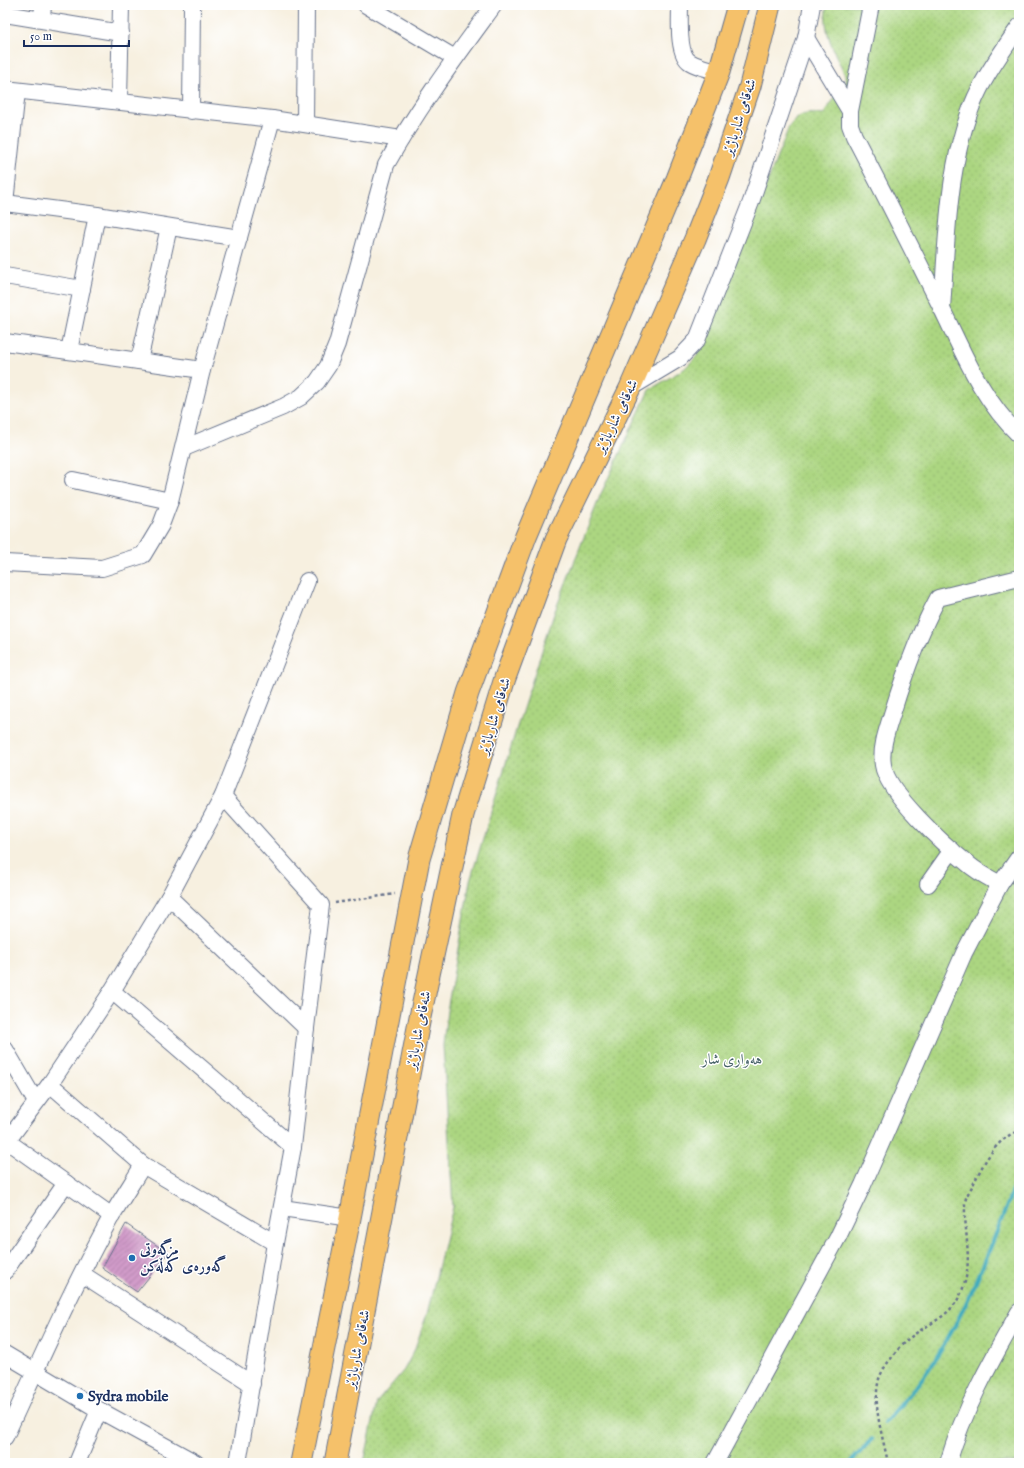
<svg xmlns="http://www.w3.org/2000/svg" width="1024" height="1468" viewBox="0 0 1024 1468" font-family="'IM FELL English',Amiri,serif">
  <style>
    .park { fill: url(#park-dots); stroke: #648270 }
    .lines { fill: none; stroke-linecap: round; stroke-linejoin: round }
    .stream { stroke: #3fabbe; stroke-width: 4 }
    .building { fill: url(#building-hatch) }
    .minor-casing { stroke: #68738c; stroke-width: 18 }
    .major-casing { stroke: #68738c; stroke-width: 23 }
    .path { stroke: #68738c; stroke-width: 2.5; stroke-dasharray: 3 3; stroke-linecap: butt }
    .minor { stroke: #fff; stroke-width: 16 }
    .major { stroke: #f5c16b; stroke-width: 21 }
    .poi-dot { fill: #1f6fb2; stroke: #fff; stroke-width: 1.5 }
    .labels { text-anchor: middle; stroke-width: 3; stroke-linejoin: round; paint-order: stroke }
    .street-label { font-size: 15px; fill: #1b2f5e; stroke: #fff }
    .park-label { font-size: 15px; fill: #466168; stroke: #fff }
    .poi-label { font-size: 15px; font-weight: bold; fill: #1b2f5e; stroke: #fff; text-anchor: start }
  </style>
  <defs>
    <pattern id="park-dots" width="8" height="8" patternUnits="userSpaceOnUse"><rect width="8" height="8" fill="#acd681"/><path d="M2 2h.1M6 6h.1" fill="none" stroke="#93b872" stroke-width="1.8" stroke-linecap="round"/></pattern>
    <pattern id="building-hatch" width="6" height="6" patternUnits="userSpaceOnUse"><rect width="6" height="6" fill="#d19bc9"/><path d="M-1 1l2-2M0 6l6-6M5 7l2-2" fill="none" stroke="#a97fa6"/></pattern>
  </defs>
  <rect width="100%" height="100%" fill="#fff"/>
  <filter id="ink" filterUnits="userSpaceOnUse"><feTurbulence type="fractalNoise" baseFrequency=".025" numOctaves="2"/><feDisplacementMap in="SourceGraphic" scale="8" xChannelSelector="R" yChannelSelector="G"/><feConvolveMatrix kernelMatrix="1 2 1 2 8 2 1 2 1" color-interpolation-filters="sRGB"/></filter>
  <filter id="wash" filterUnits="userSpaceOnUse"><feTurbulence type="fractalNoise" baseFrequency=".012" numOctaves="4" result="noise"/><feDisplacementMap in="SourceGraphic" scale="16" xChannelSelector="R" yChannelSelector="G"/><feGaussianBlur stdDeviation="0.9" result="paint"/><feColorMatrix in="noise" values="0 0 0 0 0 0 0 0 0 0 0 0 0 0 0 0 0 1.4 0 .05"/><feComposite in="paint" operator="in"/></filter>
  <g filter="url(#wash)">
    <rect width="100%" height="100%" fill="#f7f0e0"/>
    <path class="park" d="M827,5h192v1458h-655l13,-61 27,-32 10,-19 13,-37 26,-107 -10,-162 4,-34 23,-130 47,-154 38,-116 45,-115 49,-106 35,-21 13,-13 5,-9 87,-220c10,-14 18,-15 34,-12l24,-35c-10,-23 -26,-49 -20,-75z"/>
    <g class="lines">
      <g class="stream">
        <path d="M885,1423c16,-19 33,-37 46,-57 39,-59 63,-127 88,-192"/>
        <polyline points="850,1463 872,1439"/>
      </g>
    </g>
    <g id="blocks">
      <polygon class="building" points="126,1224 168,1253 137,1292 102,1268"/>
    </g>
  </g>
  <g filter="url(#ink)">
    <use href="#blocks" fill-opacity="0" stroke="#68738c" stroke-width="1"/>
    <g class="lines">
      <g class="minor-casing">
        <g id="minor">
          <polyline points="366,5 455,58"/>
          <path d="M680,5c0,14 -3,49 10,57 8,5 20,7 29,10"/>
          <path d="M871,5l-21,106v14l4,11c30,57 59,115 88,173 22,45 40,91 77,126"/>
          <polyline points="5,14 121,33"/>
          <polyline points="42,19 43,5"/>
          <polyline points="806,38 850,111"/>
          <polyline points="5,89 272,119 401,139"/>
          <polyline points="119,101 121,5"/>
          <polyline points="191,111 192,5"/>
          <polyline points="305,124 306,5"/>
          <polyline points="5,203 97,215 239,238"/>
          <polyline points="5,203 17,91"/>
          <polyline points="5,276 82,289"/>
          <path d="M942,309c5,-71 5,-156 38,-221 11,-21 25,-41 39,-61"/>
          <polyline points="5,342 202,370"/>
          <polyline points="69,351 97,215"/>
          <polyline points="139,361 169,227"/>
          <polyline points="630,388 680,358 697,340 751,202 806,38 812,5"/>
          <path d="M184,448l99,-41 18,-10 16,-15 11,-16 9,-22 49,-179c31,-56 70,-108 108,-160"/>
          <polyline points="73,480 170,501"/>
          <polyline points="5,563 102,568 143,555 161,525 170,501 202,370 272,119"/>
          <polyline points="223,796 321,905 306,1028 293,1147 275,1243 238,1463"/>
          <polyline points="928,884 952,850"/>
          <path d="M1000,884c-11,-6 -23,-12 -33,-21 -23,-18 -80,-70 -84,-98 -3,-17 5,-38 10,-54 12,-39 25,-76 45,-113l81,-20"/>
          <polyline points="169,897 306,1028"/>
          <polyline points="112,991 293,1147"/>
          <polyline points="5,1049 36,1102"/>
          <polyline points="50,1084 143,1165 275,1243"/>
          <polyline points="7,1141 112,1216"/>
          <polyline points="5,1144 50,1084 112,991 169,897 223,796 307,581"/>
          <polyline points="282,1208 350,1218"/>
          <polyline points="5,1271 66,1183"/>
          <polyline points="82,1274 252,1384"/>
          <polyline points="5,1354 99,1410 196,1463"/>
          <path d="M5,1437c34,-74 67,-149 106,-220 10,-17 21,-34 32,-52"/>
          <polyline points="77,1463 99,1410"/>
          <polyline points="715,1463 838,1237 863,1185 964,953 1000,884 1019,857"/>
          <path d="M948,1463c16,-54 43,-102 71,-151"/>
        </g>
      </g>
      <g class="major-casing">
        <g id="major">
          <polyline points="301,1463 350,1218 419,859 468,693 526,536 677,179 719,72 738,5"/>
          <polyline points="335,1463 420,1017 463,815 505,678 556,539 630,388 695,239 719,178 750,86 770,5"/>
        </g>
      </g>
      <g class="path">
        <polyline points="335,903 395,894"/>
        <path d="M888,1463c-5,-26 -16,-57 -9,-84 2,-6 6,-13 10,-18 6,-7 11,-15 18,-21 21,-18 46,-22 56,-52 10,-27 1,-56 2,-84 0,-7 5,-14 8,-19 10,-21 23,-47 46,-54"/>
      </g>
      <use href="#minor" class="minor"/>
      <use href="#major" class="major"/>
    </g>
  </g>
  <g class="poi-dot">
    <circle cx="132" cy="1258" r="4"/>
    <circle cx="80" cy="1396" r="4"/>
  </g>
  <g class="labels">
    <g class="street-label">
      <text transform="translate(739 117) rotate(-72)" y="5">شەقامی شارباژێر</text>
      <text transform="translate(616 416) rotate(-64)" y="5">شەقامی شارباژێر</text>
      <text transform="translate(494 716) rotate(-73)" y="5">شەقامی شارباژێر</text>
      <text transform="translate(418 1030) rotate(-79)" y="5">شەقامی شارباژێر</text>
      <text transform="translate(357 1349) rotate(-79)" y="5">شەقامی شارباژێر</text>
    </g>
    <g class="park-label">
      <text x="732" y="1064">هەواری شار</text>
    </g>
    <g class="poi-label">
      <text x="140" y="1254">مزگەوتی<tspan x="140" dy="17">گەورەی کەڵەکن</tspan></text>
      <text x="88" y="1401">Sydra mobile</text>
    </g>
  </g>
  <rect width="1024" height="1468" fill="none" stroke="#fff" stroke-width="20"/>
  <path d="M24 40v6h105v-6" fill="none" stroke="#1b2f5e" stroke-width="2"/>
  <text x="30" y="40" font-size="12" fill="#1b2f5e" stroke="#ffffff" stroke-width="3" paint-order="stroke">50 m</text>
</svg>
